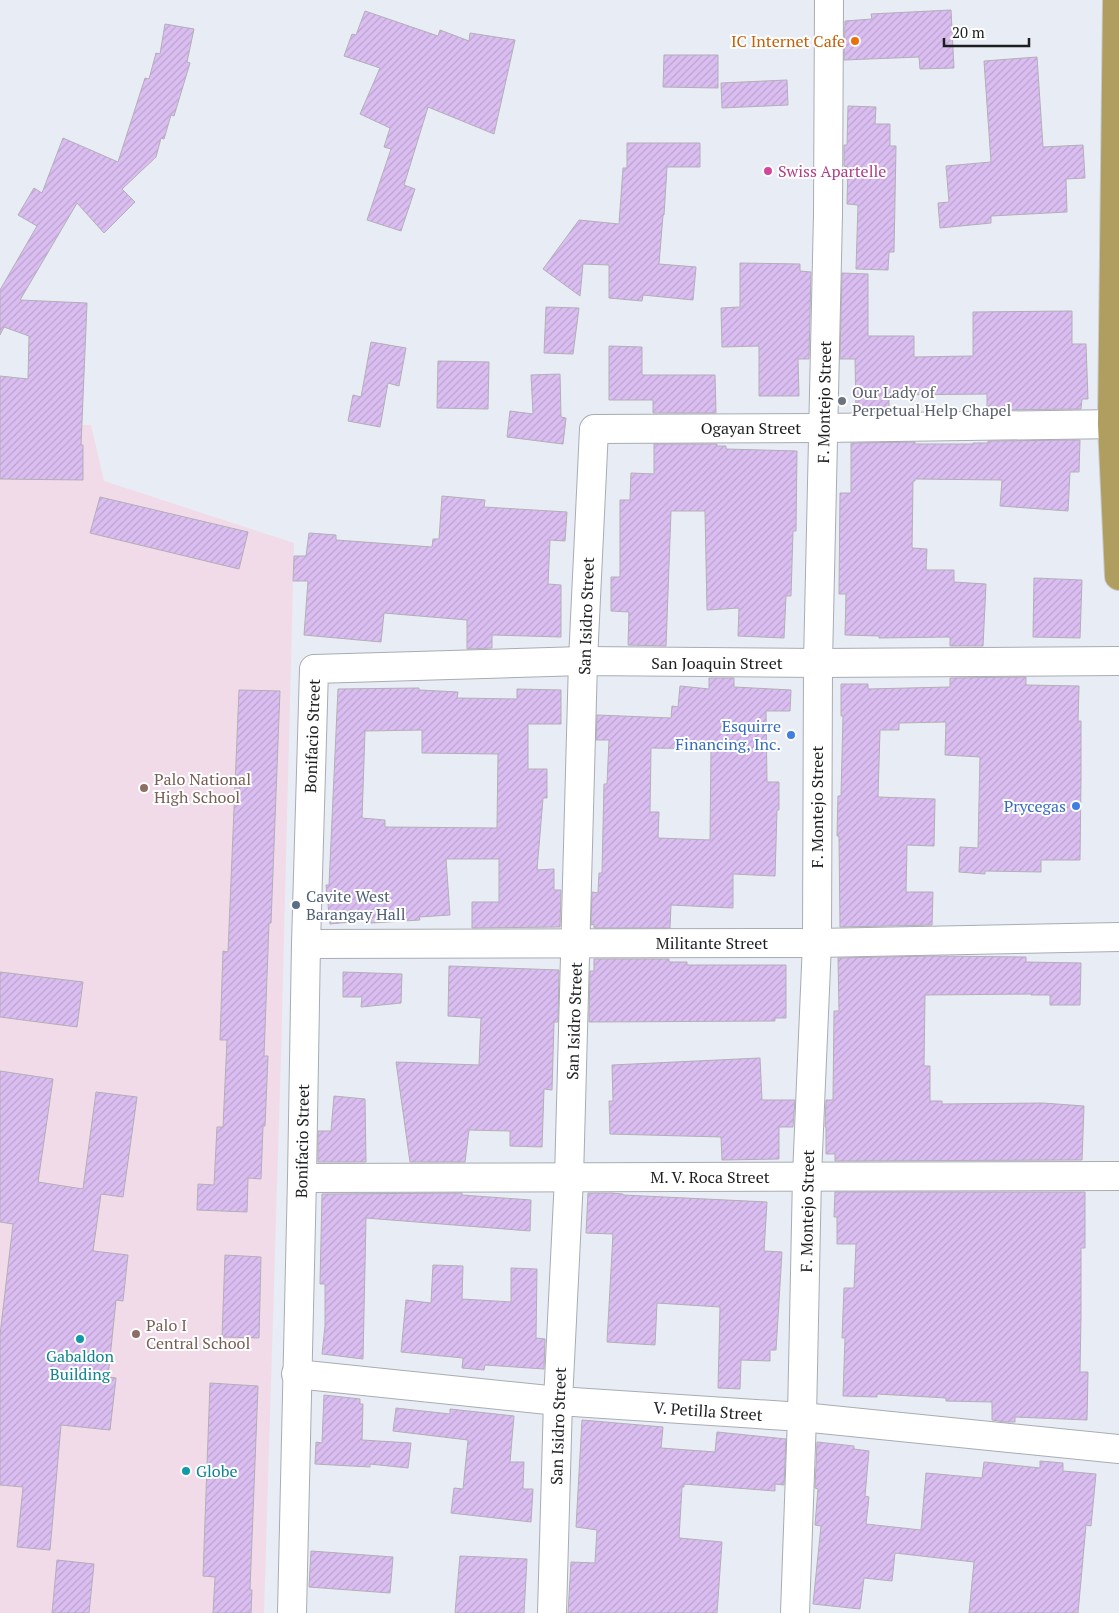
<svg xmlns="http://www.w3.org/2000/svg" width="1119" height="1613" viewBox="0 0 1119 1613" font-family="'PT Serif',serif">
  <style>
    .education { fill: #f1dbe9 }
    .building { fill: url(#building-hatch); stroke: #b3afb7; fill-rule: evenodd }
    .lines { fill: none; stroke-linecap: round; stroke-linejoin: round }
    .minor-casing { stroke: #a8acb3; stroke-width: 30 }
    .trunk-casing { stroke: #c9c9c9; stroke-width: 30 }
    .minor { stroke: #fff; stroke-width: 28 }
    .trunk { stroke: #af9e5f; stroke-width: 28 }
    .food-dot { fill: #e8710a; stroke: #fff; stroke-width: 2 }
    .hotel-dot { fill: #d1479c; stroke: #fff; stroke-width: 2 }
    .worship-dot { fill: #6b7280; stroke: #fff; stroke-width: 2 }
    .shop-dot { fill: #3f7fe0; stroke: #fff; stroke-width: 2 }
    .education-dot { fill: #8d6e63; stroke: #fff; stroke-width: 2 }
    .service-dot { fill: #5c6f8a; stroke: #fff; stroke-width: 2 }
    .culture-dot { fill: #0f9aa8; stroke: #fff; stroke-width: 2 }
    .labels { text-anchor: middle; stroke-width: 4; stroke-linejoin: round; paint-order: stroke }
    .food-label { font-size: 16px; fill: #c56008; stroke: #fff; text-anchor: end }
    .hotel-label { font-size: 16px; fill: #b23c85; stroke: #fff; text-anchor: start }
    .worship-label { font-size: 16px; fill: #5b616d; stroke: #fff; text-anchor: start }
    .street-label { font-size: 16px; fill: #1c1e20; stroke: #fff }
    .shop-label { font-size: 16px; fill: #366cbe; stroke: #fff; text-anchor: end }
    .education-label { font-size: 16px; fill: #785e54; stroke: #fff; text-anchor: start }
    .service-label { font-size: 16px; fill: #4e5e75; stroke: #fff; text-anchor: start }
    .culture-label { font-size: 16px; fill: #0d838f; stroke: #fff }
  </style>
  <defs>
    <pattern id="building-hatch" width="6" height="6" patternUnits="userSpaceOnUse" patternTransform="scale(1.25)"><rect width="6" height="6" fill="#dbbef1"/><path d="M-1 1l2-2M0 6l6-6M5 7l2-2" fill="none" stroke="#bba3ce"/></pattern>
  </defs>
  <rect width="100%" height="100%" fill="#e8ecf4"/>
  <polygon class="education" points="0,390 16,426 91,425 104,481 294,543 281,1055 264,1613 0,1613"/>
  <g class="building">
    <polygon points="951,10 954,68 920,69 919,57 844,60 845,21 872,19 871,14"/>
    <polygon points="365,11 438,36 440,30 469,41 470,33 515,40 494,134 428,107 404,185 415,189 401,231 367,220 391,149 384,147 390,128 360,114 380,68 344,56 352,34 356,35"/>
    <polygon points="165,24 194,29 187,62 190,63 174,116 171,115 164,139 161,138 156,157 122,189 135,202 104,233 77,203 20,300 87,303 81,445 83,445 83,480 0,479 0,376 28,379 29,336 4,327 0,335 0,290 37,226 18,215 34,188 42,193 63,138 118,162 145,78 149,79 156,53 160,54"/>
    <polygon points="664,55 718,55 718,88 663,87"/>
    <polygon points="1037,57 1043,147 1083,145 1085,178 1066,179 1067,212 991,216 991,223 940,228 938,203 949,202 946,166 991,162 984,61"/>
    <polygon points="787,80 788,105 722,108 721,83"/>
    <polygon points="848,106 876,107 875,124 890,124 890,146 896,146 894,252 889,252 888,270 856,269 858,205 847,204 848,167 844,166 844,145 847,145"/>
    <polygon points="627,143 700,143 700,167 667,167 664,215 663,215 659,264 696,267 693,300 643,295 642,301 609,298 609,265 583,264 580,296 543,269 579,220 619,224 623,168 627,168"/>
    <polygon points="740,263 800,264 800,271 811,272 809,359 798,359 799,396 759,396 759,346 722,347 721,308 740,307"/>
    <polygon points="842,273 868,274 868,336 914,336 914,357 973,356 973,312 1072,311 1072,344 1086,344 1088,399 1082,399 1081,409 987,410 987,394 889,395 889,411 856,412 855,359 840,359"/>
    <polygon points="546,307 579,308 573,354 544,353"/>
    <polygon points="371,342 406,348 399,386 388,383 380,427 348,421 353,395 361,397"/>
    <polygon points="609,346 642,347 642,375 715,375 716,413 653,413 653,400 609,400"/>
    <polygon points="438,361 489,362 488,409 437,408"/>
    <polygon points="560,374 561,417 566,418 563,444 507,437 510,411 533,414 531,375"/>
    <polygon points="1080,440 1079,472 1070,472 1068,511 1000,506 1002,480 915,479 915,481 913,481 912,548 927,549 926,570 954,570 954,582 986,584 983,646 950,646 950,637 879,638 879,636 845,635 846,594 839,594 840,493 851,493 851,443 915,442 915,444 973,444 973,443 988,443 988,441"/>
    <polygon points="654,444 717,444 717,446 726,446 726,449 797,451 796,531 793,531 791,596 786,596 784,638 738,636 739,608 707,610 705,511 671,511 666,646 628,645 629,612 611,611 611,577 620,577 620,500 630,500 631,473 654,474"/>
    <polygon points="442,496 485,500 484,507 567,512 565,541 550,540 548,584 561,585 561,637 492,635 492,648 467,649 467,620 384,613 381,642 304,635 308,581 293,581 294,556 306,556 309,533 336,535 336,540 432,547 433,539 439,539"/>
    <polygon points="100,497 248,532 239,569 90,533"/>
    <polygon points="1034,578 1082,580 1080,638 1033,637"/>
    <polygon points="1026,677 1026,685 1079,686 1078,721 1081,721 1081,778 1080,860 1041,860 1041,872 985,871 985,874 959,872 960,847 978,848 980,757 945,755 946,722 899,723 899,730 880,730 878,797 935,799 934,846 907,845 906,892 933,892 932,925 840,927 839,836 837,836 838,796 841,796 843,716 841,716 841,684 868,684 868,689 950,687 950,678"/>
    <path d="M709,678h25v9l57,3 -1,21h-24l1,71h12v28h-2l-2,66 -42,-2v34l-62,-3 -1,23h-76v-4l-3,1 1,-33 6,1 1,-20h3l2,-89h3l2,-44h-13l1,-25 74,3 1,-12 6,1 2,-21 29,3zM651,748l60,1 -1,91 -52,-2 1,-26h-9z"/>
    <path d="M419,688v2l39,2 -1,6 60,1v-10l44,1v34h-33v45h19v29h-4l-6,72 17,-1v21h7l-1,37 -88,1v-26h27v-43h-53l4,56 -31,2 1,3 -49,3v-3l-41,4 -4,-39h3l9,-196zM422,730v23l76,1 -1,74 -112,-1v-7l-23,-2 3,-87z"/>
    <polygon points="239,690 280,691 271,923 269,923 264,1056 268,1056 265,1126 263,1126 261,1179 248,1178 247,1212 197,1210 198,1184 214,1185 217,1127 223,1127 227,1040 220,1040 223,951 228,952"/>
    <polygon points="932,956 1026,957 1026,962 1081,963 1080,1005 1050,1005 1050,995 1031,995 1031,994 925,995 924,1066 930,1066 930,1101 942,1101 942,1104 1043,1103 1084,1106 1082,1160 835,1161 835,1154 826,1154 826,1127 825,1127 826,1100 833,1100 834,1011 839,1011 838,958"/>
    <polygon points="594,959 669,959 669,962 687,962 687,965 786,965 786,1018 775,1018 775,1021 589,1022 590,971 594,971"/>
    <polygon points="449,966 559,970 558,1022 554,1022 552,1090 544,1089 542,1147 510,1146 510,1131 469,1130 465,1162 410,1162 396,1062 479,1065 481,1018 448,1016"/>
    <polygon points="0,972 83,982 77,1027 0,1017"/>
    <polygon points="343,972 402,974 401,1003 361,1007 362,997 343,997"/>
    <polygon points="760,1058 762,1100 795,1100 793,1127 779,1127 779,1159 722,1160 721,1137 610,1134 609,1101 613,1101 612,1065"/>
    <polygon points="0,1071 53,1079 38,1182 83,1189 96,1092 137,1097 123,1197 101,1194 93,1251 128,1255 123,1301 116,1300 108,1377 116,1378 110,1430 61,1425 50,1550 17,1547 23,1487 0,1485 0,1335 13,1224 0,1222"/>
    <polygon points="334,1096 365,1099 366,1162 318,1162 318,1131 331,1131"/>
    <polygon points="835,1192 1085,1192 1085,1248 1081,1248 1081,1315 1080,1372 1088,1372 1087,1420 1015,1417 1015,1422 1005,1422 992,1420 992,1402 946,1401 946,1398 877,1394 877,1397 843,1396 845,1338 842,1338 844,1288 854,1288 856,1244 837,1244 837,1217 834,1217"/>
    <polygon points="462,1193 462,1195 531,1200 530,1231 366,1218 363,1359 322,1354 325,1326 325,1284 320,1284 322,1194"/>
    <polygon points="588,1193 612,1193 623,1194 623,1195 767,1202 764,1251 782,1252 776,1350 770,1350 770,1361 741,1360 740,1389 718,1388 720,1307 657,1303 655,1345 607,1342 613,1234 586,1233"/>
    <polygon points="225,1255 261,1257 259,1338 222,1337"/>
    <polygon points="433,1265 463,1266 462,1299 511,1302 511,1268 537,1269 536,1338 545,1339 544,1369 485,1365 484,1370 462,1368 463,1358 401,1352 406,1300 431,1303"/>
    <polygon points="210,1383 258,1386 250,1590 252,1590 251,1613 213,1613 215,1577 203,1576"/>
    <polygon points="324,1395 360,1399 360,1404 363,1404 362,1440 411,1443 408,1468 370,1464 370,1467 315,1464 316,1442 322,1443"/>
    <polygon points="396,1408 450,1414 450,1409 514,1416 510,1462 524,1462 523,1489 533,1489 531,1522 451,1513 454,1488 463,1489 468,1440 393,1431"/>
    <polygon points="582,1420 663,1427 661,1448 715,1452 717,1432 786,1439 784,1485 775,1484 775,1491 684,1484 684,1487 682,1487 679,1538 722,1542 717,1613 568,1613 571,1562 595,1563 597,1530 576,1527"/>
    <polygon points="817,1442 854,1446 854,1449 869,1451 865,1496 869,1497 866,1524 921,1530 926,1473 982,1478 984,1462 1040,1468 1040,1461 1063,1463 1063,1471 1096,1474 1091,1526 1086,1525 1078,1613 969,1613 974,1562 895,1553 892,1581 864,1578 860,1609 813,1604 821,1526 815,1525 818,1489 815,1488"/>
    <polygon points="311,1551 393,1557 390,1593 309,1587"/>
    <polygon points="460,1556 527,1559 524,1613 455,1613"/>
    <polygon points="57,1560 94,1564 89,1613 52,1613"/>
  </g>
  <g class="lines">
    <g class="minor-casing">
      <g id="minor">
        <polyline points="306,944 817,943 1119,937"/>
        <polyline points="302,1178 1119,1176"/>
        <polyline points="296,1374 558,1401 802,1417 1119,1449"/>
        <polyline points="292,1613 302,1178 306,944 314,669 583,661 818,663 1119,661"/>
        <polyline points="552,1613 558,1401 569,1178 583,661 594,429 824,428 1119,424"/>
        <polyline points="795,1613 802,1417 807,1176 817,943 818,663 828,214 829,0"/>
      </g>
    </g>
    <g class="trunk-casing">
      <polyline id="trunk" points="1117,0 1112,424 1119,576"/>
    </g>
    <use href="#minor" class="minor"/>
    <use href="#trunk" class="trunk"/>
  </g>
  <circle class="food-dot" cx="855" cy="41" r="5"/>
  <circle class="hotel-dot" cx="768" cy="171" r="5"/>
  <circle class="worship-dot" cx="842" cy="401" r="5"/>
  <g class="shop-dot">
    <circle cx="791" cy="735" r="5"/>
    <circle cx="1076" cy="806" r="5"/>
  </g>
  <g class="education-dot">
    <circle cx="144" cy="788" r="5"/>
    <circle cx="136" cy="1334" r="5"/>
  </g>
  <circle class="service-dot" cx="296" cy="905" r="5"/>
  <g class="culture-dot">
    <circle cx="80" cy="1339" r="5"/>
    <circle cx="186" cy="1471" r="5"/>
  </g>
  <g class="labels">
    <g class="food-label">
      <text x="845" y="47">IC Internet Cafe</text>
    </g>
    <g class="hotel-label">
      <text x="778" y="177">Swiss Apartelle</text>
    </g>
    <g class="worship-label">
      <text x="852" y="398">Our Lady of<tspan x="852" dy="18">Perpetual Help Chapel</tspan></text>
    </g>
    <g class="street-label">
      <text transform="translate(824 402) rotate(-89)" y="6">F. Montejo Street</text>
      <text x="751" y="434">Ogayan Street</text>
      <text transform="translate(586 616) rotate(-88)" y="6">San Isidro Street</text>
      <text x="717" y="669">San Joaquin Street</text>
      <text transform="translate(312 736) rotate(-88)" y="6">Bonifacio Street</text>
      <text transform="translate(817 807) rotate(-90)" y="6">F. Montejo Street</text>
      <text x="712" y="949">Militante Street</text>
      <text transform="translate(574 1021) rotate(-88)" y="6">San Isidro Street</text>
      <text transform="translate(302 1141) rotate(-89)" y="6">Bonifacio Street</text>
      <text x="710" y="1183">M. V. Roca Street</text>
      <text transform="translate(807 1211) rotate(-89)" y="6">F. Montejo Street</text>
      <text transform="translate(708 1411) rotate(4)" y="6">V. Petilla Street</text>
      <text transform="translate(558 1426) rotate(-88)" y="6">San Isidro Street</text>
    </g>
    <g class="shop-label">
      <text x="781" y="732">Esquirre<tspan x="781" dy="18">Financing, Inc.</tspan></text>
      <text x="1066" y="812">Prycegas</text>
    </g>
    <g class="education-label">
      <text x="154" y="785">Palo National<tspan x="154" dy="18">High School</tspan></text>
      <text x="146" y="1331">Palo I<tspan x="146" dy="18">Central School</tspan></text>
    </g>
    <g class="service-label">
      <text x="306" y="902">Cavite West<tspan x="306" dy="18">Barangay Hall</tspan></text>
    </g>
    <g class="culture-label">
      <text x="80" y="1362">Gabaldon<tspan x="80" dy="18">Building</tspan></text>
      <text x="196" y="1477" text-anchor="start">Globe</text>
    </g>
  </g>
  <path d="M944 38v8h85v-8" fill="none" stroke="#1c1e20" stroke-width="2.5"/>
  <text x="952" y="38" font-size="15" fill="#1c1e20" stroke="#ffffff" stroke-width="4" paint-order="stroke">20 m</text>
</svg>
